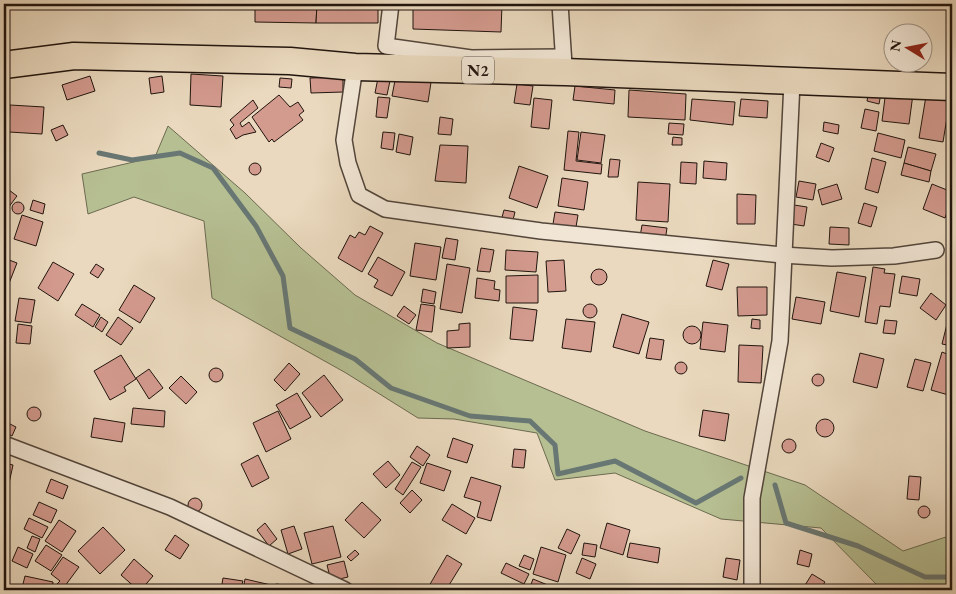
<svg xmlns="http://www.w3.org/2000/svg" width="956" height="594" viewBox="0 0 956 594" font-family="'EB Garamond',serif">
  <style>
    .green { fill: #b6bf92; stroke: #6b6a50 }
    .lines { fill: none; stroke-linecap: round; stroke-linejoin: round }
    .stream { stroke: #687773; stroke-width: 5 }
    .building { fill: #d39a8e; stroke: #20140e }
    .minor-casing { stroke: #52453a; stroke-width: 18 }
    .trunk-casing { stroke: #20140e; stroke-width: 29 }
    .minor { stroke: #f1e6d5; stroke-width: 15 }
    .trunk { stroke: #ead9be; stroke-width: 26 }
    .labels { text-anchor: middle; stroke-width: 4.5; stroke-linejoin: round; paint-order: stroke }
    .shield { fill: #f1e6d5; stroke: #5f534a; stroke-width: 1 }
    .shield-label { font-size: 16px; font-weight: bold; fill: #20140e }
  </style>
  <rect width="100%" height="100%" fill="#ead9be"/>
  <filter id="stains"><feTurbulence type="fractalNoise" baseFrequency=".004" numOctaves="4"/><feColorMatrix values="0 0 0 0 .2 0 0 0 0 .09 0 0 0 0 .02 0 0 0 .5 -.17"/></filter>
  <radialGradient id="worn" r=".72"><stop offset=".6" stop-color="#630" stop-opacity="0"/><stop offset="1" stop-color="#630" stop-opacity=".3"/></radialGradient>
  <polygon class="green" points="168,126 245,193 301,248 355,295 437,343 645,431 805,485 903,551 952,535 952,590 878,586 821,528 721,519 615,473 555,480 537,433 454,419 418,418 346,373 212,298 204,221 134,197 88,214 82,174 155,157"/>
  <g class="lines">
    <g class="stream">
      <polyline points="99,153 132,160 180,153 213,168 256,226 283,276 290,328 355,359 391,388 470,416 530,421 555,445 558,474 615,461 696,503 741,478"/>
      <polyline points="775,485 786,523 858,546 925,577 952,577"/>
    </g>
  </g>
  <g class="building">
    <polygon points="255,4 317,4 316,23 255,22"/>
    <polygon points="317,4 378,4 378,23 316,23"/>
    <polygon points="413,4 502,4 501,32 413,29"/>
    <polygon points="397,70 432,76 428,102 392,96"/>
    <polygon points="379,73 391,76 387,95 375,93"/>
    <polygon points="191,74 223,76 221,107 190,105"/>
    <polygon points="90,76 95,91 67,100 62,85"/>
    <polygon points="162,76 164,92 151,94 149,78"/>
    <polygon points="343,77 343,92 311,93 310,78"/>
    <polygon points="280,78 292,79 291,88 279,87"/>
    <polygon points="517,84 533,86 530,105 514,103"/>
    <polygon points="575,86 615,90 614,104 573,100"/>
    <polygon points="870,86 882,88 879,104 867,101"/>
    <polygon points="629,90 686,94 685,120 628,117"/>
    <polygon points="886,90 913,94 909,124 882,121"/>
    <polygon points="279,95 290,107 298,102 304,111 299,115 303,120 274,142 272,139 269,142 252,117"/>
    <polygon points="926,96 950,99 943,142 919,138"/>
    <polygon points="378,97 390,98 387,118 376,117"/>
    <polygon points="534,98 552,100 549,129 531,127"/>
    <polygon points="692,99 735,102 733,125 690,120"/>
    <polygon points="741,99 768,101 767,118 739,116"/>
    <polygon points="253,100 258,108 240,123 242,127 249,122 256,132 243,135 236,139 230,129 234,125 230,120"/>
    <polygon points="10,105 44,107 42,134 9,132"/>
    <polygon points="865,109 879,112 876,131 861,128"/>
    <polygon points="440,117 453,119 451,135 438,134"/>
    <polygon points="824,122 839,125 838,134 823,131"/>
    <polygon points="669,123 684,124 683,135 668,134"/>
    <polygon points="63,125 68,135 56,141 51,130"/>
    <polygon points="568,131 579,132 576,161 602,164 601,174 564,170"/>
    <polygon points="383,132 395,133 393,150 381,148"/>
    <polygon points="581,132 605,135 601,163 577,160"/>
    <polygon points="878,133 905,140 901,158 874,151"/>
    <polygon points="399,134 413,137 410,155 396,152"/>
    <polygon points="673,137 682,138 682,145 672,145"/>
    <polygon points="821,143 834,148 829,162 816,157"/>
    <polygon points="440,145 468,146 466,183 435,181"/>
    <polygon points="908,147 936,154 931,171 904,163"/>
    <polygon points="872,158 886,162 878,193 865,189"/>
    <polygon points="610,159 620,160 618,177 608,177"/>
    <polygon points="704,161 727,163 726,180 703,178"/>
    <polygon points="681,162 697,163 696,184 680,183"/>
    <polygon points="904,163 931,171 929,182 901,175"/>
    <circle cx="255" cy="169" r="6"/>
    <polygon points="519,166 548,176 537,208 509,198"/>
    <polygon points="562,178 588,182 584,210 558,206"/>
    <polygon points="799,181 816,184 813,200 796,197"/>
    <polygon points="638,182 670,184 668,222 636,220"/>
    <polygon points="837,184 842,199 822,205 818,190"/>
    <polygon points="932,184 952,192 952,198 945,218 923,209"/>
    <polygon points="5,187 17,196 8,208 4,204"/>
    <polygon points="737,194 756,195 755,224 737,224"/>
    <polygon points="33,200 45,204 43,214 30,210"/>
    <circle cx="18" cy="208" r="6"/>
    <polygon points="864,203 877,207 871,227 858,223"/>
    <polygon points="794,205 807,207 804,226 791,224"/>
    <polygon points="504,210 515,212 512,224 501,221"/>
    <polygon points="555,212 578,215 575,233 552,230"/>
    <polygon points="22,215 43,222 36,246 14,239"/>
    <polygon points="642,225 667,228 665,241 640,237"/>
    <polygon points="370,226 383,233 362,272 338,258 350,235 355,238 359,232 365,235"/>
    <polygon points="830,227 849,228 849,245 829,244"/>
    <polygon points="446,238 458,240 455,260 442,258"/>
    <polygon points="415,243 441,247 436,280 410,276"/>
    <polygon points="481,248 494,250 490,272 477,271"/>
    <polygon points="506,250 538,252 536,272 505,270"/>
    <polygon points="378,257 405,272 392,296 374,287 378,280 368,274"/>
    <polygon points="4,258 17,263 6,291 4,290"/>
    <polygon points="564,260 566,291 548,292 546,261"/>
    <polygon points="713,260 729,264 722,290 706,286"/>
    <polygon points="53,262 74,274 58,301 38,288"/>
    <polygon points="96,264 104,269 98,278 90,273"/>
    <polygon points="447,264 470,268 462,313 440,309"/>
    <polygon points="873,267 885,269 884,273 895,274 890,307 880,306 877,324 865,322"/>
    <circle cx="599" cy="277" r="8"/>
    <polygon points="837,272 866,277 859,317 830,311"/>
    <polygon points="538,275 538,303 506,303 506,276"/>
    <polygon points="902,276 920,279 917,296 899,293"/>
    <polygon points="477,278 495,281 494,289 500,290 499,301 475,298"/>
    <polygon points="134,285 155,298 140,323 119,310"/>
    <polygon points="737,287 767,287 767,315 738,316"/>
    <polygon points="423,289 436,292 434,304 421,302"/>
    <polygon points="931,293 946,305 936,320 920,308"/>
    <polygon points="796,297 825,302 821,324 792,319"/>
    <polygon points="19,298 35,300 31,323 15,321"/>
    <polygon points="82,304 100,315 93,327 75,315"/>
    <polygon points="421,304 435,306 432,332 416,330"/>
    <circle cx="590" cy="311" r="7"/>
    <polygon points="404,306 416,315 409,324 397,316"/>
    <polygon points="513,307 537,310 533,341 510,339"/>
    <polygon points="622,314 649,322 639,354 613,347"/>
    <polygon points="101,317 108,322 102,332 95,327"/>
    <polygon points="118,317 133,328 121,345 106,335"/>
    <polygon points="566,319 595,322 591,352 562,348"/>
    <polygon points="752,319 760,320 760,329 751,328"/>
    <polygon points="885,320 897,321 895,334 883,333"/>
    <polygon points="703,322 728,325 725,352 700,349"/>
    <polygon points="470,323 470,347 447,348 447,331 459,330 459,324"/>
    <polygon points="18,324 32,326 30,344 16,343"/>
    <polygon points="947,324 952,326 952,346 942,344"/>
    <circle cx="692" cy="335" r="9"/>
    <polygon points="650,338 664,340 661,360 646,358"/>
    <polygon points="739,345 763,346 761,383 738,382"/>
    <polygon points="942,352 952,356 952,396 931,390"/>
    <polygon points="860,353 884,359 877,388 853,382"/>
    <polygon points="121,355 136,379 124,387 126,391 110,400 94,371"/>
    <polygon points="915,359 931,363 923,391 907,387"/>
    <circle cx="681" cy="368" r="6"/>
    <polygon points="289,363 300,374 285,391 274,380"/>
    <circle cx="216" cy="375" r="7"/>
    <polygon points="149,369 163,388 149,399 136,378"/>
    <circle cx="818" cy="380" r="6"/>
    <polygon points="324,375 343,400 321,417 302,393"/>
    <polygon points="181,376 197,392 186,404 169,388"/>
    <polygon points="297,393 311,417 290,429 276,405"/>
    <circle cx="34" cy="414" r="7"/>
    <polygon points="133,408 165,411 164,427 131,424"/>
    <polygon points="703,410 729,414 725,441 699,436"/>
    <polygon points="278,411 291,439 266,452 253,423"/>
    <polygon points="94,418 125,423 122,442 91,437"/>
    <circle cx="825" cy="428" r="9"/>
    <polygon points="6,422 16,427 12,436 4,432"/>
    <polygon points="453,438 473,445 467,463 447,457"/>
    <circle cx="789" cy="446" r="7"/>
    <polygon points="417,446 430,455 423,466 410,457"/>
    <polygon points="514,449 526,450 524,468 512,467"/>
    <polygon points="258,455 269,478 252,487 241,464"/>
    <polygon points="388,461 400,475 386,488 373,474"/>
    <polygon points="412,462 421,467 403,495 395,489"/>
    <polygon points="4,463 13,465 8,488 4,487"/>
    <polygon points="427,463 451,471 444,491 420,483"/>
    <polygon points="909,476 921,477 919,500 907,499"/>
    <polygon points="471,477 501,486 491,521 477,517 481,502 464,497"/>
    <polygon points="51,479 68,486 63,499 46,492"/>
    <polygon points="412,490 422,500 410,513 400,503"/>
    <circle cx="195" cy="505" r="7"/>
    <polygon points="39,502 57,510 51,523 33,515"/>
    <polygon points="362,502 381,520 364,538 345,520"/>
    <polygon points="452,504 475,518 466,534 442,520"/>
    <circle cx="924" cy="512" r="6"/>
    <polygon points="29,518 48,527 42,538 24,529"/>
    <polygon points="59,520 76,531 62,552 45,541"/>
    <polygon points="265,523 277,539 269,546 257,530"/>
    <polygon points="607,523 630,530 623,555 600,548"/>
    <polygon points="294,526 302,549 288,554 281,530"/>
    <polygon points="333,526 341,557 312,564 304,533"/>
    <polygon points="103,527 125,550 100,574 78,551"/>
    <polygon points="567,529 580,535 571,554 558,548"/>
    <polygon points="175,535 189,545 180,559 165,550"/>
    <polygon points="32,536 40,539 35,552 27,548"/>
    <polygon points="584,543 597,545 595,557 582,555"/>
    <polygon points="630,543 660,548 658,563 627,557"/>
    <polygon points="46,545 62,555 51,571 35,561"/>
    <polygon points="18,547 33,554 27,568 12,561"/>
    <polygon points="541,547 566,555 558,582 533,574"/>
    <polygon points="355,550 359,554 351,561 347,557"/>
    <polygon points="800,550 812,554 809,567 797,564"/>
    <polygon points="447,555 462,564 446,590 436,590 429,586"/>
    <polygon points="524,555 534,559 530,570 519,566"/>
    <polygon points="63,557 79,567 62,590 55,590 53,588 60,581 51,574"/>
    <polygon points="582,558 596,564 590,579 576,573"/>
    <polygon points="726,558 740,560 737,580 723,577"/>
    <polygon points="134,559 153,576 141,590 138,590 121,575"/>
    <polygon points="344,561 348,577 331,581 327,565"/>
    <polygon points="506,563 529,574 524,584 501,573"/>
    <polygon points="812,574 825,582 820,590 802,590"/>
    <polygon points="25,576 53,582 52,590 4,590 5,585 22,588"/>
    <polygon points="223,578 243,581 240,590 221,590"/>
    <polygon points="245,579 271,585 270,590 243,590"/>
    <polygon points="533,579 555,588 554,590 529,590"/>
    <polygon points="276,584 293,586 293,590 275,590"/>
  </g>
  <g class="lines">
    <g class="minor-casing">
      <g id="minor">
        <polyline points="391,4 386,46 471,58 563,57"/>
        <polyline points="560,4 564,65"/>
        <polyline points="355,67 344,140 348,163 359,195 385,209 541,231 782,255 832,258 894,256 936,250"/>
        <polyline points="4,444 170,507 345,590"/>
        <polyline points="752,590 752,498 780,341 792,82"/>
      </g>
    </g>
    <g class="trunk-casing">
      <polyline id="trunk" points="4,65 74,56 290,61 355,67 565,72 952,87"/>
    </g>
    <use href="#minor" class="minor"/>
    <use href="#trunk" class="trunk"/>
  </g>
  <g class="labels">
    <rect class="shield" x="462" y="56.5" width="32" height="27" rx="4"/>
    <g class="shield-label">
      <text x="478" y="76">N2</text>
    </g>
  </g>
  <rect width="956" height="594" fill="none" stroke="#ead9be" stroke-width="20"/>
  <rect x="5" y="5" width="946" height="584" fill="none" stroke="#20140e" stroke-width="2.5"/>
  <rect x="10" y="10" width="936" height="574" fill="none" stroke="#20140e"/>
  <g transform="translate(908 48) rotate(280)"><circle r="24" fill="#f1e6d5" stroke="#9d9285"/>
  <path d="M0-4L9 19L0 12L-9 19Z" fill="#8f2418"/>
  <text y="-8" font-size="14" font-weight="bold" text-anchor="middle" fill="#20140e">N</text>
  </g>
  <rect width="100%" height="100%" filter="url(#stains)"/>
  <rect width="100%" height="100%" fill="url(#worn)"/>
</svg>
